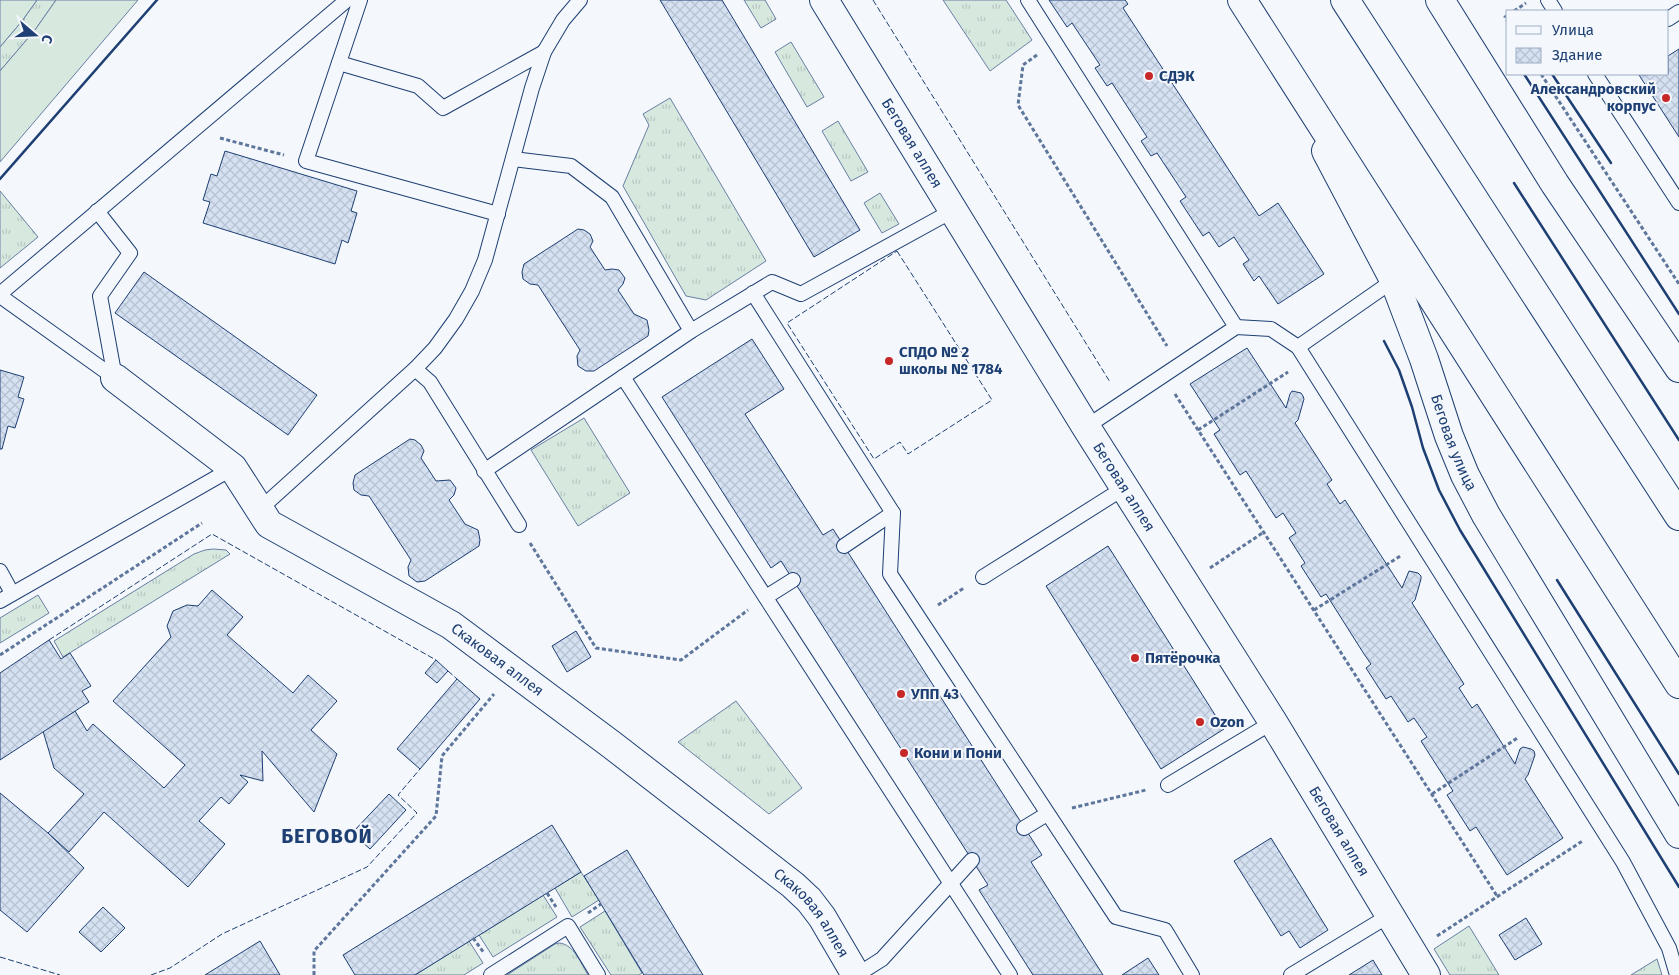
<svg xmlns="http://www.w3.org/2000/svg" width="1679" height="975" viewBox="0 0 1679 975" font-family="'Fira Sans',sans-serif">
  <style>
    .grass { fill: url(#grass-tufts); stroke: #687fa3 }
    .pitch { fill: #d7e8df; stroke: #687fa3 }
    .building { fill: url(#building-cross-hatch); stroke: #1d3f73 }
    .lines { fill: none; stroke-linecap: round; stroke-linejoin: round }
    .service-casing { stroke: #1d3f73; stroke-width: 16 }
    .minor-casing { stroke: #1d3f73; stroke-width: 30 }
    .tertiary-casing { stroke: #1d3f73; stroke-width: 30 }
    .secondary-casing { stroke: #1d3f73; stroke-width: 30 }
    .primary-casing { stroke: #1d3f73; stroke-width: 30 }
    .path { stroke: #5e769c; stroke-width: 3; stroke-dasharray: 4 2.5; stroke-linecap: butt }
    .service { stroke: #f4f7fb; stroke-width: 14 }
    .minor { stroke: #f4f7fb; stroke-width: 28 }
    .tertiary { stroke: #f4f7fb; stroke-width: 28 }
    .secondary { stroke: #f4f7fb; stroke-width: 28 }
    .primary { stroke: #f4f7fb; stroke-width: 28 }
    .fence { stroke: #1d3f73; stroke-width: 1; stroke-dasharray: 6 2.5; stroke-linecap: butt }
    .wall { stroke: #1d3f73; stroke-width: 2.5 }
    .poi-dot { fill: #c62828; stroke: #f4f7fb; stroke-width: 2 }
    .labels { text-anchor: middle; stroke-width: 4; stroke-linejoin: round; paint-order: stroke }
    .poi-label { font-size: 15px; font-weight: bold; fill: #1d3f73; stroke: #f4f7fb; text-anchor: start }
    .street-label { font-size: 15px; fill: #1d3f73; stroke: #f4f7fb }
    .district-label { font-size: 20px; font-weight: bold; letter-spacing: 1px; fill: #1d3f73; stroke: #f4f7fb }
  </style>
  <defs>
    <pattern id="grass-tufts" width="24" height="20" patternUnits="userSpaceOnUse" patternTransform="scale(1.25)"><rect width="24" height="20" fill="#d7e8df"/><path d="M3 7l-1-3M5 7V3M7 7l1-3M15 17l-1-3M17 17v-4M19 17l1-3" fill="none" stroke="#b8c8c3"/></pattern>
    <pattern id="building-cross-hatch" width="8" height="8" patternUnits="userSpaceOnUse" patternTransform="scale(1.25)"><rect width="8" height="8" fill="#d5e0f0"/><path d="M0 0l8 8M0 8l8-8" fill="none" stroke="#b6c1d1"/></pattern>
  </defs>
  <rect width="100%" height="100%" fill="#f4f7fb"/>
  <g class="grass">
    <polygon points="37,0 56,0 35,30 0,71 0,47 22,21"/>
    <polygon points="744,0 765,0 776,19 761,28"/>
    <polygon points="943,0 1006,0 1032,40 990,71"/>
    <polygon points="791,42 824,97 807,107 775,52"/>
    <polygon points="670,98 766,261 706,300 686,296 623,186 649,125 643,114"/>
    <polygon points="838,121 868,172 851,181 822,131"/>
    <polygon points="0,191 38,237 0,268"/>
    <polygon points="880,193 899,224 882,233 864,203"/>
    <polygon points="584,418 630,493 578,526 531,450"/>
    <polygon points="213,549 226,550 230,554 63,657 54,641 194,554 205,550"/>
    <polygon points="38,595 49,613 0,643 0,618"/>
    <polygon points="736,701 802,788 769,814 678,742"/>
    <polygon points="581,872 599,900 572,917 555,888"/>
    <polygon points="543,895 557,917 493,957 479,935"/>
    <polygon points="605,911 642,973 639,975 611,975 580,927"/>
    <polygon points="1469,926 1499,975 1450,975 1434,949"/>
    <polygon points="469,941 483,963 464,975 415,975"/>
    <path d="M559,943c15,1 22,21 29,32h-81l48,-31z"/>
    <polygon points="1657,959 1662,975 1631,975"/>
  </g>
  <g class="pitch">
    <polygon points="0,0 37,0 22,21 0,47"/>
    <polygon points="56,0 138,0 0,162 0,71 35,30"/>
  </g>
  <g class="building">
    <polygon points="660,0 722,0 860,230 814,257"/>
    <polygon points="1049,0 1125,0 1128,4 1123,8 1259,216 1278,203 1324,274 1278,304 1259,276 1254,281 1243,264 1249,260 1234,237 1219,247 1209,232 1203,236 1180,201 1186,197 1157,153 1151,156 1141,141 1147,137 1112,83 1107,86 1095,68 1100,65 1072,23 1067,27"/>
    <polygon points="1679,49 1679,137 1639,75 1668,74 1668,56"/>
    <polygon points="225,151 357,191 351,211 357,213 348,243 342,240 335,264 203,223 210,202 203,200 211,174 217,176"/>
    <polygon points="578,229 584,230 590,234 593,241 590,247 605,270 612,269 619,270 625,278 623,284 618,290 634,314 647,320 649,330 648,336 594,371 586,371 578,366 577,356 580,350 538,285 530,284 523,279 522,272 524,264"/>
    <polygon points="144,272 317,395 288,435 115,313"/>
    <polygon points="752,339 784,389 745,414 823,535 833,529 1042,855 1031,862 1103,975 1033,975 979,890 988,885 781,561 771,568 662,397"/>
    <polygon points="1247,348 1286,408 1290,394 1292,391 1301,393 1303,396 1304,399 1298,420 1295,423 1332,480 1327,484 1340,504 1345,500 1402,588 1409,571 1418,573 1421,576 1421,579 1415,600 1412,603 1464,684 1459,688 1472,708 1477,704 1515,764 1520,749 1523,747 1531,749 1534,751 1535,755 1528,775 1525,779 1563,838 1507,875 1476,827 1470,831 1447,795 1453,791 1421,741 1427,737 1414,718 1408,722 1391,696 1386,699 1366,668 1371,664 1364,654 1326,594 1321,597 1301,566 1305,563 1289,538 1296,533 1283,513 1276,518 1246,471 1240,475 1214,434 1220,430 1190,384"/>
    <polygon points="0,370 24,377 18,397 24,399 15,428 8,426 2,449 0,449"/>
    <polygon points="410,439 415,440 421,445 424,451 421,458 436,481 450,480 456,488 454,495 449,500 465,524 478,530 480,540 479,546 425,581 417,582 409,576 408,567 411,560 369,496 361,495 354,490 353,483 355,475"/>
    <polygon points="1108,546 1224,729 1161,769 1046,586"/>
    <polygon points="212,590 243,617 227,635 293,693 308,675 337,701 311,730 337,754 314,812 262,751 263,781 240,775 248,782 229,804 221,797 199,821 225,844 188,887 104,812 69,852 48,833 84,794 54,768 43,731 75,711 87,731 93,724 164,788 185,765 113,701 171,637 167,626 173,611 187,605 198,606"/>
    <polygon points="576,631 591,657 567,672 552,646"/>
    <polygon points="49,640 61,659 70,653 91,686 82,691 89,702 0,760 0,673"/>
    <polygon points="436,660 448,671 437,683 425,673"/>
    <polygon points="457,679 480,699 420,769 397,749"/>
    <polygon points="0,793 48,833 84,868 27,932 0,910"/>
    <polygon points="389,794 406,810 370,849 352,833"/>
    <polygon points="552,825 581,872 415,975 355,975 343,955"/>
    <polygon points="1271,838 1328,930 1300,948 1289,931 1281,936 1234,861"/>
    <polygon points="627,850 703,975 644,975 584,876"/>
    <polygon points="103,907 125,928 101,952 79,932"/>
    <polygon points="1526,918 1542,944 1515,960 1499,935"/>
    <polygon points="260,941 280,975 205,975"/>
    <polygon points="1148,958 1159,975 1122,975"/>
    <polygon points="1373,960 1382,975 1349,975"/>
  </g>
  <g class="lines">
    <g class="service-casing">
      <g id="service">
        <polyline points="360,0 306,161 498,214"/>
        <polyline points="1028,0 1236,327 1086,427"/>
        <polyline points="1548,0 1555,11"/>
        <polyline points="1668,19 1679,12"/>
        <polyline points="339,63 418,86 443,108 544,52"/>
        <polyline points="1595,74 1679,203"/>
        <polyline points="513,159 571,166 612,197 691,331"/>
        <polyline points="97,211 130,253 100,296 115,378"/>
        <polyline points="753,293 893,513 890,574 1116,917 1165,930 1192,975"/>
        <polyline points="0,294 347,0"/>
        <polyline points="0,296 115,378"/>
        <polyline points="1236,327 1271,329 1298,347 1623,862 1669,948 1677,975"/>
        <polyline points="1298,347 1394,280"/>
        <polyline points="415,369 430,382 519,525"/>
        <polyline points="623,377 1010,975"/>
        <polyline points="484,471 691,331 772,282 801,294 952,211"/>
        <polyline points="259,510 415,369 435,348 456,319 472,291 485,260 532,88 544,52 563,20 580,0"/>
        <polyline points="844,546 893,513"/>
        <polyline points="0,571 12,593"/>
        <polyline points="983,577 1124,488"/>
        <polyline points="766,597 793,580"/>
        <polyline points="0,601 233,468"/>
        <polyline points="1168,785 1273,722"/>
        <polyline points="1024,828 1047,814"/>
        <polyline points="491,975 568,926 598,975"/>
        <polyline points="857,975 882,959 972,860"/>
        <polyline points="1291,975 1390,915"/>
      </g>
    </g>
    <g class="minor-casing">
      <g id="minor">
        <path id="s1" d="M115,378l118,90 36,56 182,101 161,120 181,140 16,15 13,17 34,58"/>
      </g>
    </g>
    <g class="tertiary-casing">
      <g id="tertiary">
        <path id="s2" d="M824,0l262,427 187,295 153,253"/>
      </g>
    </g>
    <g class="secondary-casing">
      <g id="secondary">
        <polyline points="1440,0 1555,184 1679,368"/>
        <path id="s3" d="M1326,151l68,129 30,79 25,77 16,39 21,40 193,319"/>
      </g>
    </g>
    <g class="primary-casing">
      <g id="primary">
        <polyline points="1242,0 1679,684"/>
        <polyline points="1345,0 1679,516"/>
      </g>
    </g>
    <g class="path">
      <polyline points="1514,11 1526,3"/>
      <polyline points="1508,15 1505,17 1508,22"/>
      <polyline points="1037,55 1023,65 1018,105 1167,346"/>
      <polyline points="1541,74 1679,284"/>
      <polyline points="220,138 284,155"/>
      <polyline points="1175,394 1497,896"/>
      <polyline points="1198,430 1288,372"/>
      <polyline points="530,543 596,648 681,660 748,610"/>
      <polyline points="1210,568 1264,532"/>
      <polyline points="938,605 964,588"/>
      <polyline points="1314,610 1402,555"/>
      <polyline points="0,655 202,523"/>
      <polyline points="1432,794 1519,737"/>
      <polyline points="1072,808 1146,790"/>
      <polyline points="547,893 556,907"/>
      <polyline points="588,913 601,904"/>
      <polyline points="1437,936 1584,840"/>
      <polyline points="473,938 484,953"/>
      <polyline points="314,975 314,951 436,816 442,756 494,694"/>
    </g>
    <use href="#service" class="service"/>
    <use href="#minor" class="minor"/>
    <use href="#tertiary" class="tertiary"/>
    <use href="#secondary" class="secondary"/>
    <use href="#primary" class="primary"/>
    <g class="fence">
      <polyline points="873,0 1110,382"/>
      <polygon points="897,251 992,400 908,454 900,442 874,459 787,323"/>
      <polyline points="49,640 212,534 436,660"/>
      <polyline points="448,671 457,679"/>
      <polyline points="0,957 60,975"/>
      <polyline points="151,975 170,968 222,934 367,867 417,813 398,795 420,769"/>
    </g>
    <g class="wall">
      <polyline points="1524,74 1679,314"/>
      <polyline points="1552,74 1611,163"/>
      <polyline points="0,179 157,0"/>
      <polyline points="1514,183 1679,440"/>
      <polyline points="1384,341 1399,370 1412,407 1423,448 1439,490 1460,530 1679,887"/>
      <polyline points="1557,580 1679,774"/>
    </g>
  </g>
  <g class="poi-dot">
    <circle cx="1149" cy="76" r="5"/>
    <circle cx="1666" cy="98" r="5"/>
    <circle cx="889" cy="361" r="5"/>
    <circle cx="1135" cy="658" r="5"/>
    <circle cx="901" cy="694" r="5"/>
    <circle cx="1200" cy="722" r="5"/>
    <circle cx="904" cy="753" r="5"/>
  </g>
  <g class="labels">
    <g class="poi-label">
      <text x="1159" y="81">СДЭК</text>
      <text x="1656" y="94" text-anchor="end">Александровский<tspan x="1656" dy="17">корпус</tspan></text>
      <text x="899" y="357">СПДО № 2<tspan x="899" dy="17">школы № 1784</tspan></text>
      <text x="1145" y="663">Пятёрочка</text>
      <text x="911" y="699">УПП 43</text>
      <text x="1210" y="727">Ozon</text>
      <text x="914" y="758">Кони и Пони</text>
    </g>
    <g class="street-label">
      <text dy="5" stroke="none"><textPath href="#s2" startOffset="168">Беговая аллея</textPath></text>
      <text dy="5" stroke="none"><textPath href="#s3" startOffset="319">Беговая улица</textPath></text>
      <text dy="5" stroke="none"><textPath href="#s2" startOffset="572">Беговая аллея</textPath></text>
      <text dy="5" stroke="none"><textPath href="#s1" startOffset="481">Скаковая аллея</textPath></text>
      <text dy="5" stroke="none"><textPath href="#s2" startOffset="978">Беговая аллея</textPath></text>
      <text dy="5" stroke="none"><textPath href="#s1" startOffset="886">Скаковая аллея</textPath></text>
    </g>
    <g class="district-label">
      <text x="327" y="843">БЕГОВОЙ</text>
    </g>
  </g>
  <rect x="1506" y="10" width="162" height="65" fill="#f4f7fb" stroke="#9eadc5"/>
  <rect x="1516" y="26" width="25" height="8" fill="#f4f7fb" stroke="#9eadc5"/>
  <text x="1552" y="35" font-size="15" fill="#1d3f73">Улица</text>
  <rect x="1516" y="48" width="25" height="15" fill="url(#building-cross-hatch)" stroke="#9eadc5"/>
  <text x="1552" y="60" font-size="15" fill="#1d3f73">Здание</text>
  <g transform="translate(35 35) rotate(109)" stroke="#f4f7fb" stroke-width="4" paint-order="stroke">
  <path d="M0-4L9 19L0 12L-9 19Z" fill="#1d3f73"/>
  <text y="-8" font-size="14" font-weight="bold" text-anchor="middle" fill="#1d3f73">С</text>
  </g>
</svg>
